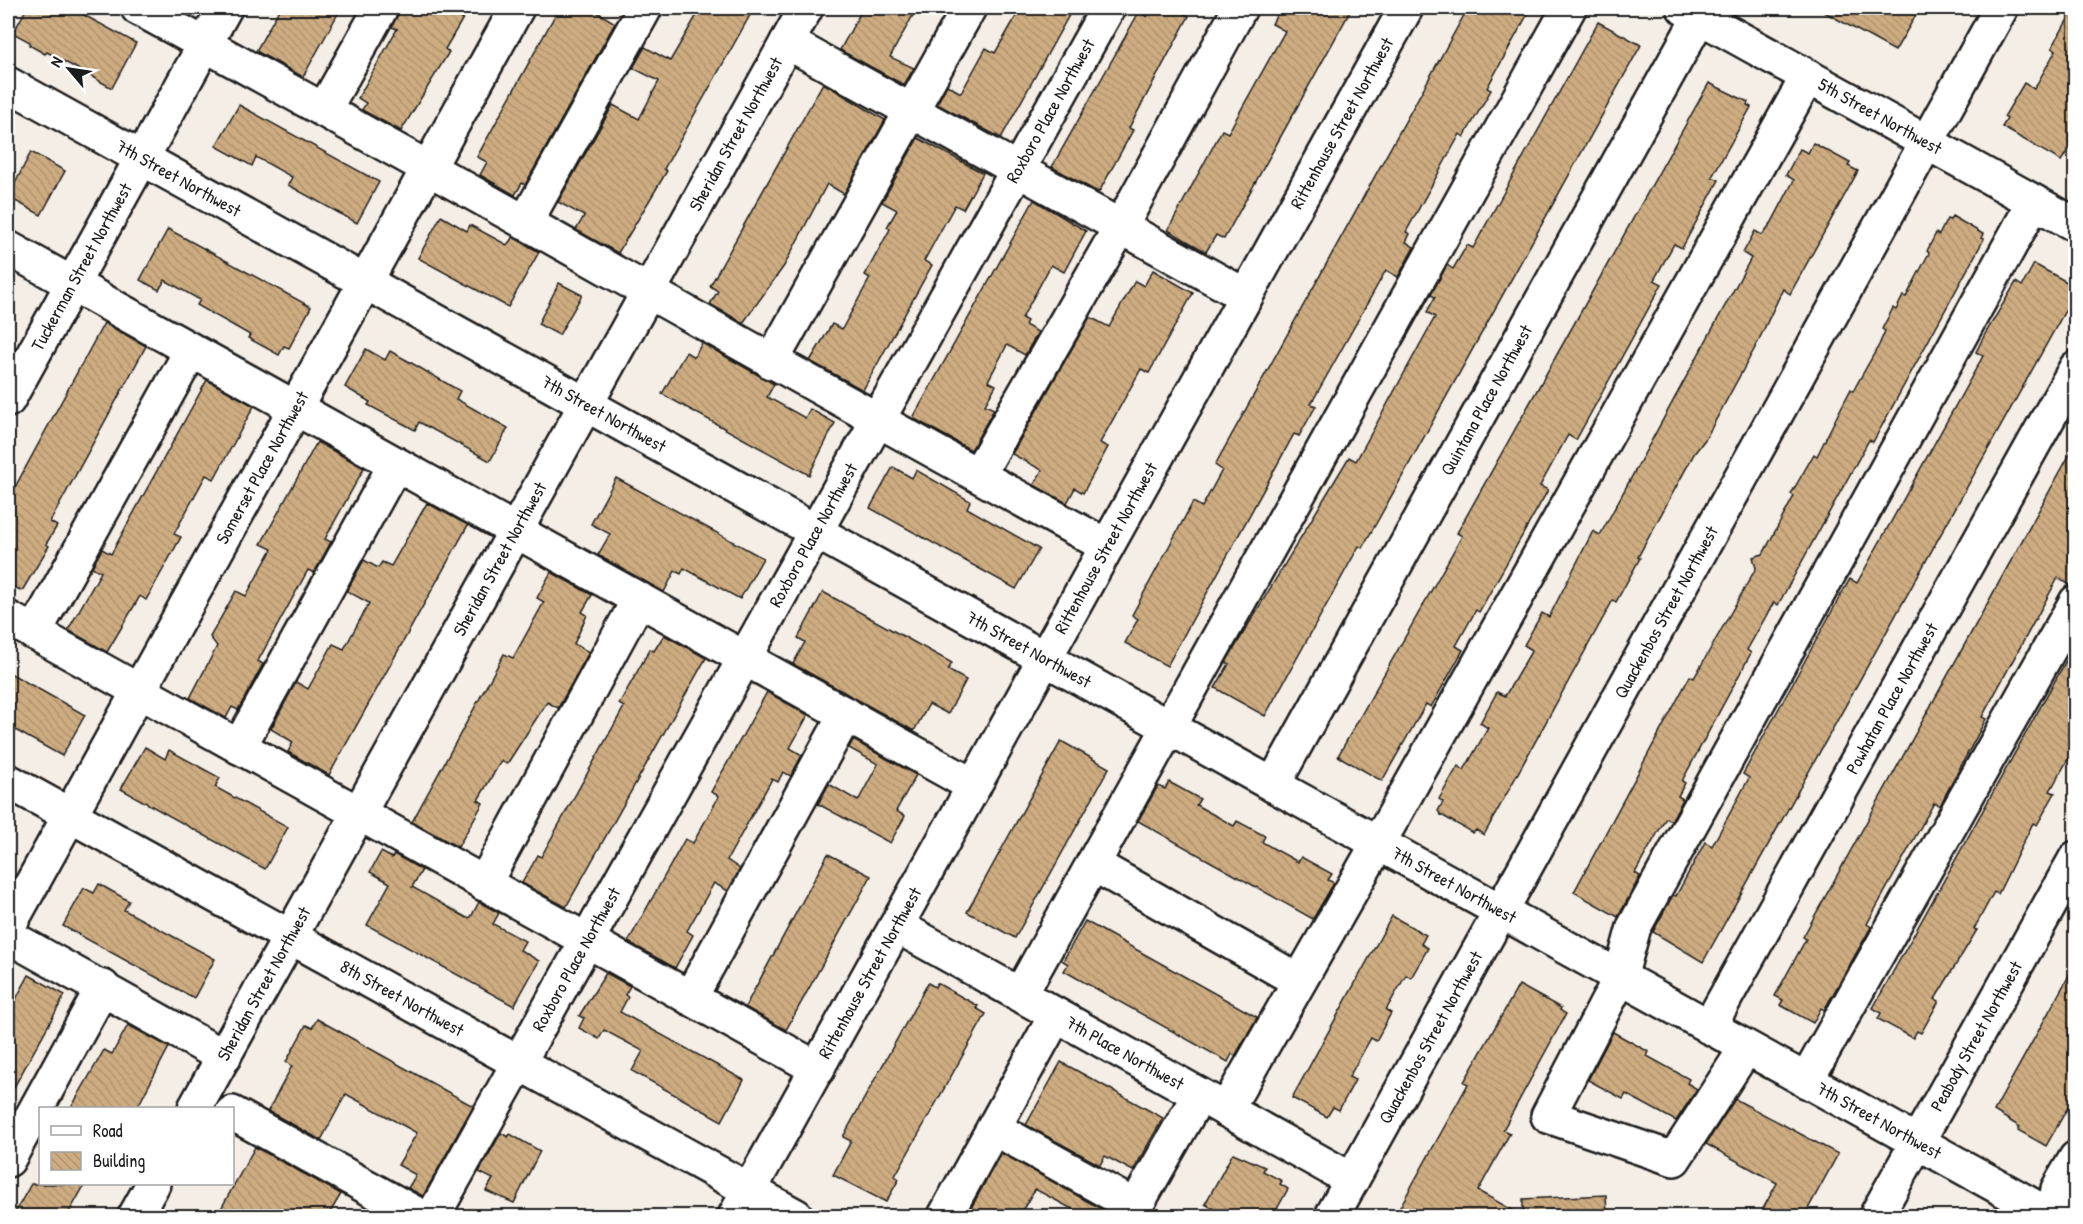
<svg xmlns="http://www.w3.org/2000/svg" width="2083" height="1224" viewBox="0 0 2083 1224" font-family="'Patrick Hand',sans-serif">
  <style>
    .building { fill: url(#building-back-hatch); stroke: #1c1c1c; stroke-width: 1.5 }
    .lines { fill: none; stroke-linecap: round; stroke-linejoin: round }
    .minor-casing { stroke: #1c1c1c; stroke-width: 38 }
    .minor { stroke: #fff; stroke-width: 33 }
    .labels { text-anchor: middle; stroke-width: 4.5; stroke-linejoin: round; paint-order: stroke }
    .street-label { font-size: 18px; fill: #1c1c1c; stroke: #fff }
  </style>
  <defs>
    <pattern id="building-back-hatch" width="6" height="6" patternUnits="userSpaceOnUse" patternTransform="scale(1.5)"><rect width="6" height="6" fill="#ceac81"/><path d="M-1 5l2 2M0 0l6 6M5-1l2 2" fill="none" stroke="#b0936f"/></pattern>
  </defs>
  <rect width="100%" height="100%" fill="#f5eee6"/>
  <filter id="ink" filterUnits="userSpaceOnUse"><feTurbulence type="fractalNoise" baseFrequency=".0167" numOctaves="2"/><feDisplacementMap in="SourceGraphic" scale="12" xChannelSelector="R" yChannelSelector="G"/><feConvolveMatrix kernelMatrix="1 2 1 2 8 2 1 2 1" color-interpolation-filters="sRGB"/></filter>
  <g filter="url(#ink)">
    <g class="building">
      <polygon points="27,8 71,8 136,43 112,88 47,52 45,54 29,45 30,42 13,33"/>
      <polygon points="280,8 341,8 303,77 256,51"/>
      <polygon points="400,8 469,8 445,49 449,52 401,131 362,110 366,103 358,98 397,29 392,27"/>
      <polygon points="559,8 591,8 615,23 525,185 522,183 515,195 480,175 487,162 477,157"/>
      <polygon points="701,8 754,8 664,169 667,171 618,253 576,230 584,216 558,202 613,105 639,119 659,81 633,68 645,47 670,61"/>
      <polygon points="863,8 917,8 890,57 914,68 904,85 840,50"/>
      <polygon points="1021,8 1073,8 1001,138 937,104 947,85 961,93 986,48 995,53"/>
      <polygon points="1151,8 1174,8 1189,16 1129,128 1133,130 1099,192 1094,190 1052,167 1139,12 1147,17"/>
      <polygon points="1280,8 1352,8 1224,239 1216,235 1206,252 1168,230 1222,130 1228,133 1285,31 1272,24"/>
      <polygon points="1468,8 1531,8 1487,88 1491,90 1464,137 1460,134 1406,232 1410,234 1406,242 1414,247 1398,277 1386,270 1311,404 1316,406 1299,436 1294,434 1167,666 1125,643 1138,619 1132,615 1193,502 1202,507 1222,470 1215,465"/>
      <polygon points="1817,8 1920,8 1895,51"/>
      <polygon points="2074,8 2076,139 2061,161 2002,127 2007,119 2004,117 2024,83 2034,89 2056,50 2052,48"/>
      <polygon points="1598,22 1641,45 1377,522 1362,548 1359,546 1265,716 1215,688 1229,664 1226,662 1349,457 1356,461 1435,317 1427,312 1435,297 1431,295 1447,265 1453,269 1467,245 1473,248"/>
      <polygon points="823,83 885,120 844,194 827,184 784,266 743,323 710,304 718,291 710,286"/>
      <polygon points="1709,83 1748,102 1747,105 1751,107 1712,177 1719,180 1682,248 1674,244 1654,280 1662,284 1576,440 1568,435 1540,486 1548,490 1479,612 1476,610 1456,646 1463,650 1431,707 1426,704 1382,781 1338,756 1462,536 1457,533"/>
      <polygon points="239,105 379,182 357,223 288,185 292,177 256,157 252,166 216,146"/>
      <polygon points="918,138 983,173 963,209 955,205 936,239 924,261 932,265 863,390 810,361 832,324 842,329 870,278 865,275 890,229 887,227 897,210 882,202"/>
      <polygon points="1813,143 1850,163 1848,166 1858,171 1790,294 1783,289 1756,346 1706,438 1694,454 1638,557 1640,558 1616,602 1613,600 1484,835 1476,830 1473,833 1441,815 1438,811 1443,802 1439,799 1458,766 1464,770 1488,728 1480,723 1497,692 1505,696 1532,650 1524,645 1542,613 1549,617 1593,531 1600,535 1751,258 1743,253 1755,231 1762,235 1772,222 1794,180 1786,175 1800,149 1808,153"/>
      <polygon points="31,152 65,171 41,215 8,197"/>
      <polygon points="1034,200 1086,231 1064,272 1051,265 1022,318 1027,321 1025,325 1038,332 1025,355 1007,345 988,381 996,385 985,405 994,409 971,450 913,418"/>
      <polygon points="441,216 467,231 470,225 507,245 513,237 539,252 508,307 418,258"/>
      <polygon points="1952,216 1983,234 1981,238 1984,239 1873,442 1869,440 1778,605 1774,602 1747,650 1751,653 1682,781 1685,783 1678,796 1683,799 1671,821 1666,818 1635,873 1640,876 1618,917 1574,892 1690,676 1694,678 1756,568 1753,557 1763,554 1794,496 1791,494 1814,454 1817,456 1841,408 1851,389 1853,391 1879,345 1885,331 1882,329 1893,308 1896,310 1903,296 1906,297 1929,253 1927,251 1936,233 1939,235 1947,219 1950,220"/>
      <polygon points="168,229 311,307 289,348 284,346 279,355 248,338 250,335 197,305 200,300 165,280 159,290 140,280"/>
      <polygon points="2034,264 2076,287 2076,291 1703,962 1653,932 1673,895 1676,896 1705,842 1712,846 1749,778 1743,774 1843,591 1850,579 1857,583 1983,356 1976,352 1985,334 2016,282 2022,286"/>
      <polygon points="1153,270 1193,293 1149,373 1141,369 1126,396 1100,443 1108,447 1083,493 1075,488 1067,503 1034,485 1042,470 1012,454 1090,317 1109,327 1135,281 1144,286"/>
      <polygon points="559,283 582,295 559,335 538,324"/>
      <polygon points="104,323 146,346 50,522 57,526 46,544 49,546 22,591 8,584 8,500"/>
      <polygon points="702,343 774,384 767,397 805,418 810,409 835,423 809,475 662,394 686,352 694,357"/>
      <polygon points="366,349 385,360 390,351 408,361 460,391 456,399 508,428 490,461 419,422 415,430 368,405 370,402 345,387"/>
      <polygon points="207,380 254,406 214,479 206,475 174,534 181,537 146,600 140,596 107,652 68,630 101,572 92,567 102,549 111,554"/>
      <polygon points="317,442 364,468 325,539 331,542 314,573 308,570 258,661 263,664 238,710 232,707 226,718 190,698 217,646 210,637 236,591 246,596 272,549 261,544"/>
      <polygon points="2076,443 2076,583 2070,585 2058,578 1982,717 1986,719 1948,790 1940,806 1934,803 1867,924 1871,927 1824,1010 1821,1008 1813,1023 1780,1005 1783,1000 1775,996 1806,939 1803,937"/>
      <polygon points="893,467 912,478 916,470 970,501 967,508 1039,549 1016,589 870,508"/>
      <polygon points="616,478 763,558 740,599 684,568 681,574 675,571 664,592 598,555 610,534 591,524"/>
      <polygon points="427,503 468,525 329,775 288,752 293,742 271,729 296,682 308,689 333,644 344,649 369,603 347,591 364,560 378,568 382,562 391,566"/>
      <polygon points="551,572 592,595 582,612 587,615 574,644 589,652 558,708 547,702 507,764 501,761 478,800 483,803 458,847 412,822 504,654 513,658 544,602 537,598"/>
      <polygon points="823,592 952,663 948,670 966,680 948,714 929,704 914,731 793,664 805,642 798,638"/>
      <polygon points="664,635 706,658 566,907 522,883 538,855 541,857 624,707 619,704 650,649 654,651"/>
      <polygon points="2076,643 2076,745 2050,791 2055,793 2037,825 2033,823 1998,894 1994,892 1974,929 1977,930 1935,999 1939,1001 1921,1033 1917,1031 1913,1038 1878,1019 1881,1013 1873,1008"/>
      <polygon points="8,672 85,715 62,756 8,726"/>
      <polygon points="767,692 808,715 790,748 802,755 791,776 783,772 778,782 772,779 727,860 740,869 728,891 714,883 687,931 693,935 675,968 628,942 685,839 693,843 719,796 711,792"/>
      <polygon points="853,740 916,775 896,811 905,816 890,843 818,804 829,784 858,801 878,764 849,748"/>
      <polygon points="1061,741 1109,768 1015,938 967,912"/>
      <polygon points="145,747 165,759 169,750 220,778 215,787 288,827 265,869 121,789"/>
      <polygon points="1169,782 1200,799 1196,805 1234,826 1237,821 1265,836 1262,842 1298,862 1301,857 1332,874 1328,880 1334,883 1313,919 1138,821 1158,786 1165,789"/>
      <polygon points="381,852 392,858 394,854 422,870 412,887 467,918 471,917 479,902 499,913 493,924 525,941 520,950 539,961 514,1006 367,925 390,883 370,872"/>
      <polygon points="828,854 871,876 786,1030 745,1007"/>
      <polygon points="99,884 129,901 124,910 215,959 194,998 63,926 84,888 94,893"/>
      <polygon points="1392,916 1426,935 1421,944 1428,948 1411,978 1406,975 1386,1010 1391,1013 1376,1041 1371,1038 1349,1077 1355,1080 1339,1110 1333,1107 1327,1117 1292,1098"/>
      <polygon points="1085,921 1257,1017 1235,1056 1232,1054 1228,1062 1064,971 1068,964 1063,961"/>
      <polygon points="2076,963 2076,1093 2046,1146 2018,1130 2020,1127 1994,1111"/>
      <polygon points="606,973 630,986 625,995 628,997 620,1012 744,1080 722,1121 632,1071 643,1051 604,1030 599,1039 579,1028 584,1018 579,1016"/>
      <polygon points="29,975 65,995 8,1098 8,1014"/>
      <polygon points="928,983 935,987 937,983 978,1006 976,1008 986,1014 895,1176 899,1179 886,1202 833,1175 851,1141 843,1137"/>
      <polygon points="1519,985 1561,1008 1560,1010 1566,1014 1503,1130 1510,1133 1478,1191 1523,1216 1523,1199 1606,1195 1607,1216 1395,1216 1468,1084 1464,1082"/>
      <polygon points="317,1019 473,1106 423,1196 408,1188 416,1175 398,1165 417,1133 346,1094 321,1140 268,1111 292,1066 286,1062 306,1025 312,1028"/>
      <polygon points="128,1025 169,1047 137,1108 71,1108 104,1050 112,1054"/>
      <polygon points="1613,1032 1649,1052 1647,1056 1689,1079 1687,1083 1697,1089 1676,1121 1626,1094 1623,1099 1588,1080"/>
      <polygon points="1061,1062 1163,1118 1133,1171 1105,1156 1100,1165 1026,1125"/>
      <polygon points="1735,1099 1838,1154 1804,1216 1759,1216 1777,1183 1706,1144"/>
      <polygon points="501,1133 508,1137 510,1134 540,1151 514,1203 486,1191 493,1179 479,1172"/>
      <polygon points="255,1147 341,1194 328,1216 217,1216"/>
      <polygon points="1001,1153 1112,1215 1111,1216 1085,1216 1035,1189 1019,1216 978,1216 969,1212"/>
      <polygon points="1233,1153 1265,1167 1263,1171 1282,1181 1280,1184 1288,1189 1273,1216 1210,1216 1214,1209 1205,1204"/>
      <polygon points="31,1184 85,1184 67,1216 13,1216"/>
    </g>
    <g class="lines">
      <g class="minor-casing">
        <g id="minor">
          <path d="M138,8c325,176 644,362 969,538"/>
          <path id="s1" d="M1684,8l392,217"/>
          <polyline points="787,42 1246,296"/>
          <path id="s2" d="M8,84l2043,1132"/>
          <polyline points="324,110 381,8"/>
          <polyline points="525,223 645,8"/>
          <polyline points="8,248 974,786"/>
          <polyline points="771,362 969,8"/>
          <path id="s3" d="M8,400l217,-392"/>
          <polyline points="978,475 1121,226 1240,8"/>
          <polyline points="8,618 818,1069"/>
          <polyline points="34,633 191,351"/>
          <polyline points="239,747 395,465"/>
          <path id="s4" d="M8,781l788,435"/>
          <path id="s5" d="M1273,785l427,-769"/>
          <polyline points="1093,864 1299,981"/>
          <polyline points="484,884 639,599"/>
          <path id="s6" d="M897,926l455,254"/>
          <path id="s7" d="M8,927l509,-919"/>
          <polyline points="8,936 224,1057"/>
          <polyline points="1020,995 1569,8"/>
          <polyline points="690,998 846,714"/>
          <path id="s8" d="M1709,1027l367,-659"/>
          <polyline points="1746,1048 1674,1159 1548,1116 1620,978 1634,927 2034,202"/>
          <polyline points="1806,1081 2076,602"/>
          <path id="s9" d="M195,1108l611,-1100"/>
          <polyline points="1226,1110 1392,819 1808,76"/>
          <polyline points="232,1113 420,1216"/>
          <polyline points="994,1128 1136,1207"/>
          <polyline points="8,1160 103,987"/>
          <polyline points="135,1216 153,1184"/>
          <path id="s10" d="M433,1216l675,-1208"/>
          <path id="s11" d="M735,1216l671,-1208"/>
          <polyline points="945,1216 1056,1015"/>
          <polyline points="1130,1216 1199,1095"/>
          <path id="s12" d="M1332,1216l669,-1208"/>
          <path id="s13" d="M1876,1216l200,-358"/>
          <polyline points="2054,1216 2058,1189 2076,1158"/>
        </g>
      </g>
      <use href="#minor" class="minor"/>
    </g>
  </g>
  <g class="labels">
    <g class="street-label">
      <text dy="6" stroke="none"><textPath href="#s10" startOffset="1266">Roxboro Place Northwest</textPath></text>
      <text dy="6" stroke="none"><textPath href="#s1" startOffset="224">5th Street Northwest</textPath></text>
      <text dy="6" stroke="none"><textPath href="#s11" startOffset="1250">Rittenhouse Street Northwest</textPath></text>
      <text dy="6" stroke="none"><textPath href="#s9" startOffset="1114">Sheridan Street Northwest</textPath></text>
      <text dy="6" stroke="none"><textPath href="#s2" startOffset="195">7th Street Northwest</textPath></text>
      <text dy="6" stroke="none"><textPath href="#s3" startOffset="152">Tuckerman Street Northwest</textPath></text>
      <text dy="6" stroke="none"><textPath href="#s5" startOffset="440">Quintana Place Northwest</textPath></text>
      <text dy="6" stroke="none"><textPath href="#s2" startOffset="681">7th Street Northwest</textPath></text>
      <text dy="6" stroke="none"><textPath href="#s7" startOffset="525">Somerset Place Northwest</textPath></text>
      <text dy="6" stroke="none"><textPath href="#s10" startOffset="780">Roxboro Place Northwest</textPath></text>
      <text dy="6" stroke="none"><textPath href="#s11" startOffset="764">Rittenhouse Street Northwest</textPath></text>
      <text dy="6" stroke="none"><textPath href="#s9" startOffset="628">Sheridan Street Northwest</textPath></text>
      <text dy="6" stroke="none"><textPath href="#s12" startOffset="690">Quackenbos Street Northwest</textPath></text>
      <text dy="6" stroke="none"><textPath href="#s2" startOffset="1167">7th Street Northwest</textPath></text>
      <text dy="6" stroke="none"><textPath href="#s8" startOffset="376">Powhatan Place Northwest</textPath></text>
      <text dy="6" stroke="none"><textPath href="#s2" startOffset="1653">7th Street Northwest</textPath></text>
      <text dy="6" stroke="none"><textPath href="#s10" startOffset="294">Roxboro Place Northwest</textPath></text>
      <text dy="6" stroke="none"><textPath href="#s11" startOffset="278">Rittenhouse Street Northwest</textPath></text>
      <text dy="6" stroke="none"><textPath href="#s9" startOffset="142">Sheridan Street Northwest</textPath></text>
      <text dy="6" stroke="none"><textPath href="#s4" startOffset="450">8th Street Northwest</textPath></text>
      <text dy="6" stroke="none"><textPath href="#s12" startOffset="204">Quackenbos Street Northwest</textPath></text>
      <text dy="6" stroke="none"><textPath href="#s13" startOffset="206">Peabody Street Northwest</textPath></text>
      <text dy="6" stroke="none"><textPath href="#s6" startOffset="261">7th Place Northwest</textPath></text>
      <text dy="6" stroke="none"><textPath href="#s2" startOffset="2139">7th Street Northwest</textPath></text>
    </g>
  </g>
  <rect width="2083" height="1224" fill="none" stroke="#fff" stroke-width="30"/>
  <rect x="15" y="15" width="2053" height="1194" fill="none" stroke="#1c1c1c" stroke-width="2" filter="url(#ink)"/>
  <rect x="39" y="1107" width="195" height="78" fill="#ffffff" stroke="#a4a4a4" stroke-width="1.5"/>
  <rect x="51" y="1126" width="30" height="9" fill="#ffffff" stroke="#a4a4a4" stroke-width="1.5"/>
  <text x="93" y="1137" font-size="18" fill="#1c1c1c">Road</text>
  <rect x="51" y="1152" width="30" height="18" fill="url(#building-back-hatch)" stroke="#a4a4a4" stroke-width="1.5"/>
  <text x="93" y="1167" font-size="18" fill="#1c1c1c">Building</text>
  <g transform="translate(69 69) rotate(299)" stroke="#ffffff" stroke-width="4.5" paint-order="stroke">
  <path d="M0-4.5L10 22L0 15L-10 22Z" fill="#1c1c1c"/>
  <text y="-9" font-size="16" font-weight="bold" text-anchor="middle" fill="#1c1c1c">N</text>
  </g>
</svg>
